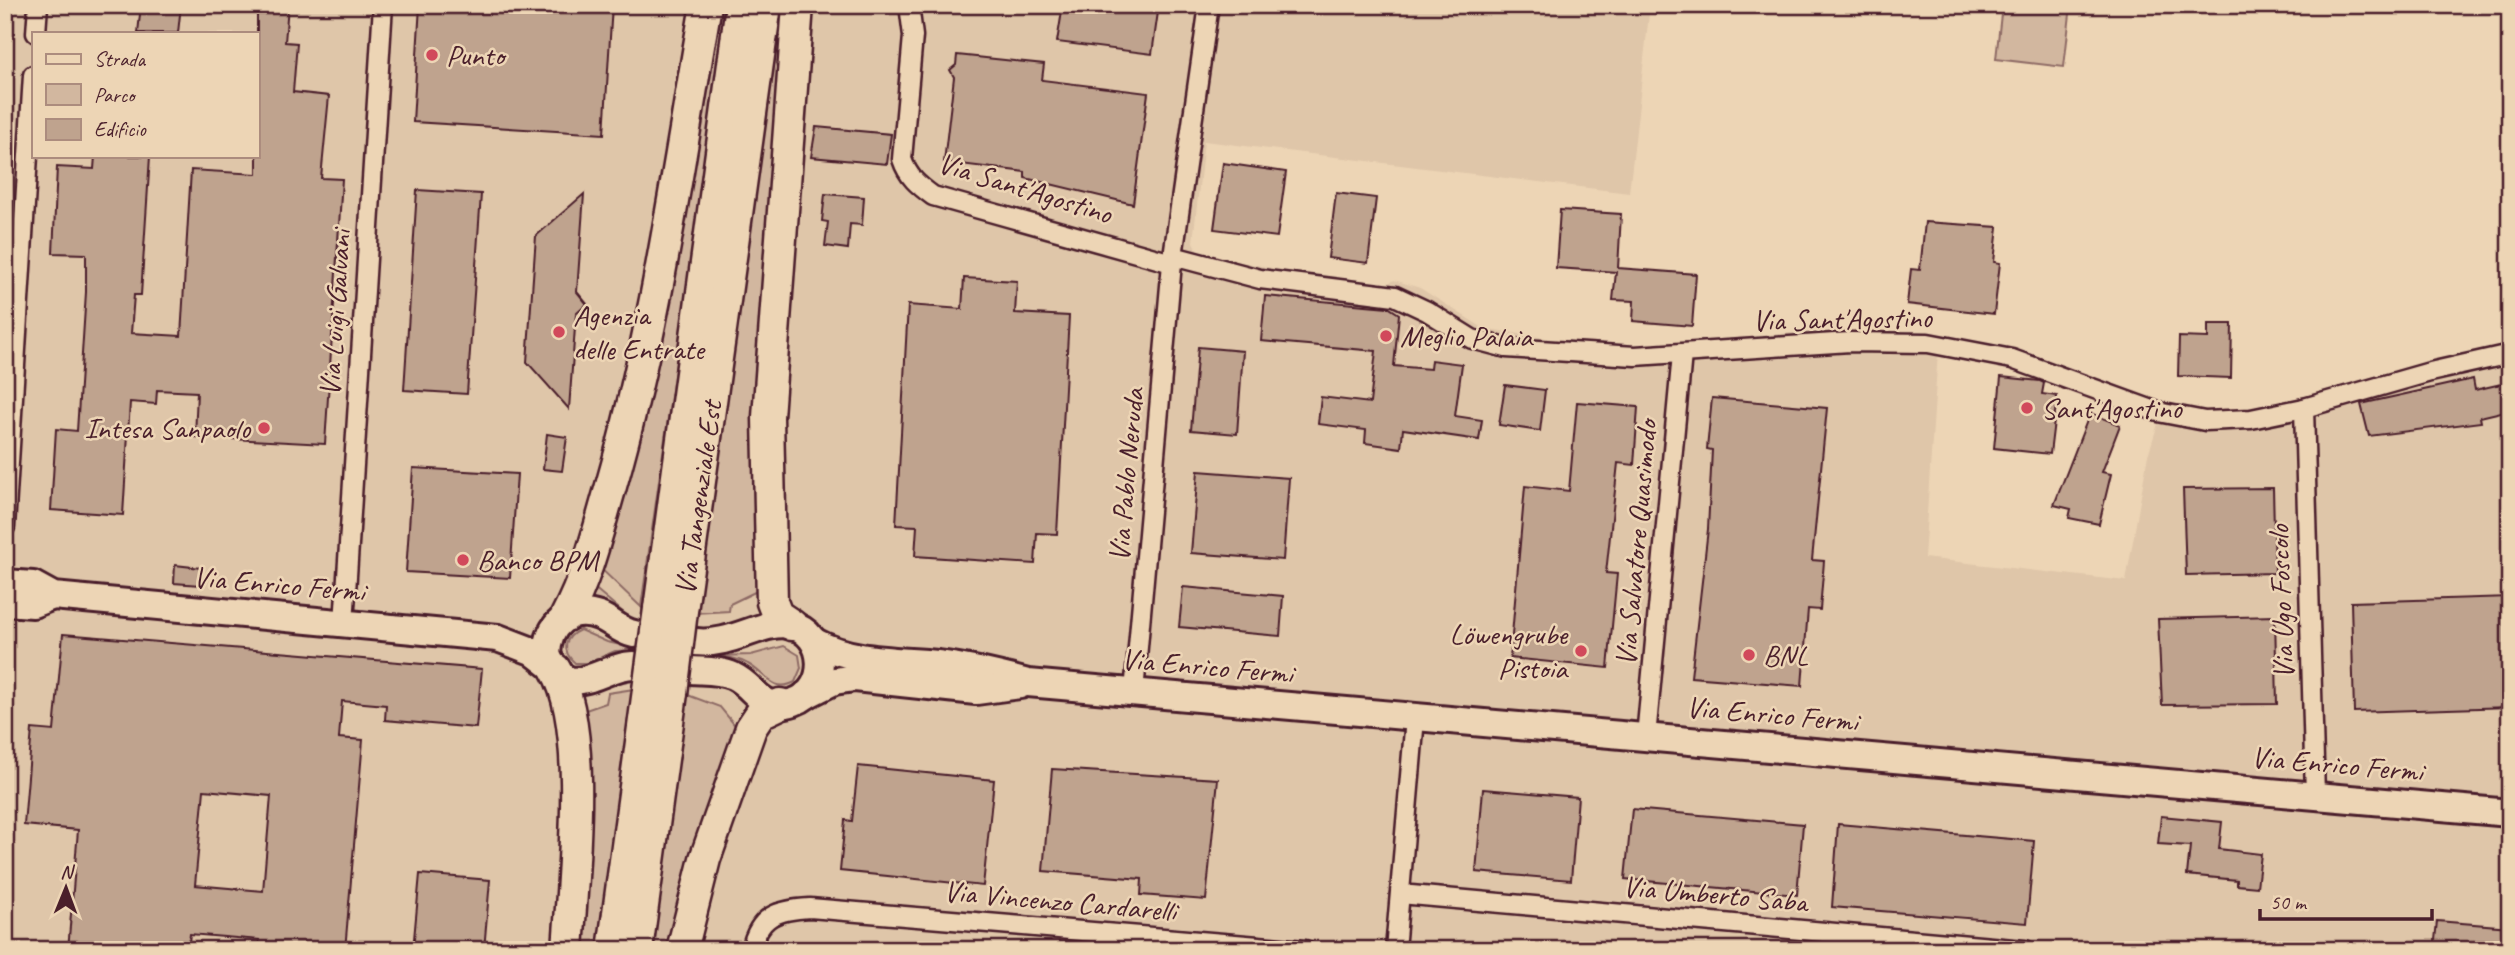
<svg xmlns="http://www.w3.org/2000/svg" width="2515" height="955" viewBox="0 0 2515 955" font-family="Caveat,sans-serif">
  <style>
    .built { fill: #dfc6a9; fill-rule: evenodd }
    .green { fill: #d2b79f; stroke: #8e6b65; stroke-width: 2 }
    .building { fill: #bfa38e; stroke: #4a1f2b; stroke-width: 2; fill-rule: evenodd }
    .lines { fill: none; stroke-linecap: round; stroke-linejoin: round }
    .street-casing { stroke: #4a1f2b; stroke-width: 23 }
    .secondary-casing { stroke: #4a1f2b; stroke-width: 32 }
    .primary-casing { stroke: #4a1f2b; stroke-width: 35 }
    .street { stroke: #edd5b5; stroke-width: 18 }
    .secondary { stroke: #edd5b5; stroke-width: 26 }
    .primary { stroke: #edd5b5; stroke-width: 30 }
    .primary-bridge-casing { stroke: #4a1f2b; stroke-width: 35; stroke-linecap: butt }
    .primary-bridge { stroke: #edd5b5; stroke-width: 30 }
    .poi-dot { fill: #d1495b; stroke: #edd5b5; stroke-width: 2.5 }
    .labels { text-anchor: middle; stroke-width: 5; stroke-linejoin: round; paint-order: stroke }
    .poi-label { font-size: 30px; fill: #4a1f2b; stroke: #edd5b5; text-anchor: start }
    .street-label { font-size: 30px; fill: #4a1f2b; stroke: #edd5b5 }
  </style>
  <rect width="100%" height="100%" fill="#edd5b5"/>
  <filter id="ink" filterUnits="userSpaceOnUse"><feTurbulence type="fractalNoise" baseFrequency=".0143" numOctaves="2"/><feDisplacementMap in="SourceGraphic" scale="14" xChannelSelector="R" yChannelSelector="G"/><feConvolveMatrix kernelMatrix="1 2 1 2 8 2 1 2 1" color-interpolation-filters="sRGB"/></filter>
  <g filter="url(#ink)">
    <path class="built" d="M5,5h1645l-21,188 -425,-52 -11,101 6,12 121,23 66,7 8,-4 26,8 63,40 111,18 83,-2 123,-12 78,-2 61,7 -15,221 202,23 22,-126 16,-50 56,6 32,-2 258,-65v606h-2505zM33,33h224v123h-224z"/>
    <g class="green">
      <polygon points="714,5 727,5 641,607 598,566"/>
      <polygon points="777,5 791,5 761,589 730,604 729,611 695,613"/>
      <polygon points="2002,5 2071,5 2064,67 1996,59"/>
      <polygon points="592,586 631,619 604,602 589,599"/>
      <path d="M580,630l27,12 37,8 -29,1 -27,12h-13c-14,-12 -11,-26 5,-33z"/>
      <path d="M784,646l15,9 2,13 -6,14c-22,12 -30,-9 -47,-18 -10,-6 -21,-7 -32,-8l35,-1z"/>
      <polygon points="634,689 600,950 578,950 577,713 606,703 608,693"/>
      <polygon points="685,694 720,707 738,729 673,950 648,950"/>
    </g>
    <g class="building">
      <polygon points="141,5 181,5 178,33 138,33"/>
      <polygon points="257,5 288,5 285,42 297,43 293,92 329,96 321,178 342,179 325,444 195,437 197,392 157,390 156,404 130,402 123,515 51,510 56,429 77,431 86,292 86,254 53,253 57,167 94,169 95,156 150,156 141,295 134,295 131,333 181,336 191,170 257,174"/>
      <polygon points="420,5 612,5 604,134 413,122"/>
      <polygon points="1063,5 1159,5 1152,54 1057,42"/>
      <polygon points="957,55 1044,64 1042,80 1148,93 1133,204 1025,178 1025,172 944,162 954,77 950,70 956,65"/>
      <polygon points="816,127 891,134 887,164 811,157"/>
      <polygon points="1223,163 1286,172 1277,237 1214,229"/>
      <polygon points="417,190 481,194 467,394 404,390"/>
      <polygon points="1336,193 1376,198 1368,263 1328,258"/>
      <polygon points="584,194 577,292 587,304 576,314 569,409 527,362 536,236"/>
      <polygon points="825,194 864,197 862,225 850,224 848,249 825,246 828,222 822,221"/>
      <polygon points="1560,210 1621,214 1618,268 1696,274 1692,326 1633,321 1634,301 1613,300 1616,272 1556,268"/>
      <polygon points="1925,222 1998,227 1994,262 2000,263 1994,314 1907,304 1911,269 1920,270"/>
      <polygon points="964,278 1017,281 1015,313 1069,316 1057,534 1037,533 1035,564 915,556 917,526 896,525 908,305 962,309"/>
      <polygon points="1265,296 1388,307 1399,314 1394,366 1430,369 1431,360 1462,364 1455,416 1482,420 1479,440 1403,429 1401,448 1365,443 1366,430 1318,424 1321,397 1370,403 1376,351 1261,341"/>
      <polygon points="2208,324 2232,324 2231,378 2178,376 2179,337 2208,338"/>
      <polygon points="1198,347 1243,351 1237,434 1191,430"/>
      <polygon points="2001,377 2040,381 2044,383 2042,394 2057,396 2050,454 1994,448"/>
      <polygon points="2473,379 2475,390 2510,382 2510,410 2480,417 2481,422 2369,436 2361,404"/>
      <polygon points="1505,385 1545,390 1540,431 1499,425"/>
      <polygon points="1712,398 1827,408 1812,560 1824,561 1820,610 1808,609 1802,686 1691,677 1708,529 1712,450 1707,449"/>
      <polygon points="1577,402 1638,407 1634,465 1618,463 1606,573 1617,574 1608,668 1510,658 1525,486 1569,491"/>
      <polygon points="2090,413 2120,425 2102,472 2111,474 2099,524 2069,518 2071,509 2054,505"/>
      <polygon points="547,434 567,437 562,471 543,469"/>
      <polygon points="413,468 517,474 510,578 406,572"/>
      <polygon points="1198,471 1289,478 1283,560 1191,553"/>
      <polygon points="2273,488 2275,573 2186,575 2183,489"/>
      <polygon points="175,565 201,568 200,585 174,583"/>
      <polygon points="1183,587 1283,596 1280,636 1179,627"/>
      <polygon points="2510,597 2510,707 2354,712 2351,602"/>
      <polygon points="2275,616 2277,704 2162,705 2158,619"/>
      <path d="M63,634l419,35 -6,59 -91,-8 1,-15 -44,-4 -3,37 24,2 -18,210h-87l1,-10 -69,-6 -2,16h-120l10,-120 -54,-5 8,-96 22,2zM204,790l67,6 -8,95 -68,-6z"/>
      <polygon points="858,766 994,780 983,886 840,871 845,820 852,821"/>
      <polygon points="1052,769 1218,779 1206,900 1141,895 1142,879 1043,871"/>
      <polygon points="1483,789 1578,797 1571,880 1476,872"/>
      <polygon points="1632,809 1803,824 1797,895 1625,879"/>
      <polygon points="2161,816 2222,822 2219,849 2261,854 2257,887 2237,885 2237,880 2187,875 2190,846 2158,844"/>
      <polygon points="1838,824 2034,841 2027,923 1832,907"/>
      <polygon points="420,874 490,880 484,950 413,950"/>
      <polygon points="2437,921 2510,927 2510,950 2434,950"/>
    </g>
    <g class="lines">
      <g class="street-casing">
        <g id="street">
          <path d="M909,5l4,31 -11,123c6,18 16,26 31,37l239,67"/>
          <polyline points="36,33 38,5"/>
          <polyline points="1173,256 1260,279 1395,296 1427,311 1472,339 1506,348 1635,356 1850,342 1928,343 2012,359 2158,412 2205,421 2251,419 2304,408 2430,372 2510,354"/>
          <polyline points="2304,408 2315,795"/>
          <polyline points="5,527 33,75"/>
          <polyline points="344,624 383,5"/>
          <polyline points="1134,692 1172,263 1209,5"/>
          <polyline points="1646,737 1682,354"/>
          <polyline points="1400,894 2025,950"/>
          <path d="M751,950c8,-35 26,-40 59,-42l495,42"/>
          <polyline points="1395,950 1415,718"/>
        </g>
      </g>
      <g class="secondary-casing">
        <g id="secondary">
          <polyline points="5,583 33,585 53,596 498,638 532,651 555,669"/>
          <polyline points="5,602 33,604 53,596"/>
          <path d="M634,634c-14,-3 -22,-13 -35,-18 -30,-11 -51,9 -52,38 20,53 54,11 87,11"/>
          <path d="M815,642c37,20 81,18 122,22 32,4 61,11 91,19l1482,130"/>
          <path d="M691,670c13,1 30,0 42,6 24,11 26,37 61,26 36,-12 34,-69 -4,-77 -26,-6 -57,21 -94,17"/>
          <polyline points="806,695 834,681 855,678 976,691 1020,685"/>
        </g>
      </g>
      <g class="primary-casing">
        <g id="primary">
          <polyline points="659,609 741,5"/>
          <polyline points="682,611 766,5"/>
          <path d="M566,616c22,-41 32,-86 45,-130 45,-157 67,-321 95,-481"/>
          <polyline points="792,625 777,615 772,602 768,417 798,5"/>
          <path d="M555,669c35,57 17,213 13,281"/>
          <polyline points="613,950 648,690"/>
          <polyline points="637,950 672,693"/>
          <polyline points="682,950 705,859 751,728 761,713 780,704"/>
        </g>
      </g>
      <use href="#street" class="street"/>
      <use href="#secondary" class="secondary"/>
      <use href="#primary" class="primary"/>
      <g class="primary-bridge-casing">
        <g id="primary-bridge">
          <polyline points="648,690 659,609"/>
          <polyline points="672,693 682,611"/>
        </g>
      </g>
      <use href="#primary-bridge" class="primary-bridge"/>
    </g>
  </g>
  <g class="poi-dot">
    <circle cx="432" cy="55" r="7"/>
    <circle cx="559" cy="332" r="7"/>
    <circle cx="1386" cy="336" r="7"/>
    <circle cx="2027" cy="408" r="7"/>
    <circle cx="264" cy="428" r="7"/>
    <circle cx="463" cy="560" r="7"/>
    <circle cx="1581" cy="651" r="7"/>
    <circle cx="1749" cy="655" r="7"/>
  </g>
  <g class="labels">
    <g class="poi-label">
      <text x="446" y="65">Punto</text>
      <text x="573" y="325">Agenzia<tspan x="573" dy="34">delle Entrate</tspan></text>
      <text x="1400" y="346">Meglio Palaia</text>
      <text x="2041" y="418">Sant'Agostino</text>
      <text x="250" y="438" text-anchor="end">Intesa Sanpaolo</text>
      <text x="477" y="570">Banco BPM</text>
      <text x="1567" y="644" text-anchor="end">Löwengrube<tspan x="1567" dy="34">Pistoia</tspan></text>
      <text x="1763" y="665">BNL</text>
    </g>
    <g class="street-label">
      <text transform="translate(1025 188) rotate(17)" y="10">Via Sant'Agostino</text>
      <text transform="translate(335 313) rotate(-86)" y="10">Via Luigi Galvani</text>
      <text transform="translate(1842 319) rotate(-1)" y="10">Via Sant'Agostino</text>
      <text transform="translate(1126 475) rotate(-85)" y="10">Via Pablo Neruda</text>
      <text transform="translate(698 498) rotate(-82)" y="10">Via Tangenziale Est</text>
      <text transform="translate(1636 543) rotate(-85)" y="10">Via Salvatore Quasimodo</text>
      <text transform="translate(279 584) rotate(5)" y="10">Via Enrico Fermi</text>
      <text transform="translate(2281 602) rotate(-92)" y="10">Via Ugo Foscolo</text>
      <text transform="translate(1207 666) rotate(5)" y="10">Via Enrico Fermi</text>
      <text transform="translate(1772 714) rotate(5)" y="10">Via Enrico Fermi</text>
      <text transform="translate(2337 764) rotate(5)" y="10">Via Enrico Fermi</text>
      <text transform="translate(1715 894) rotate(5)" y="10">Via Umberto Saba</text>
      <text transform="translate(1060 901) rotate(5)" y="10">Via Vincenzo Cardarelli</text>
    </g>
  </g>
  <rect width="2515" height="955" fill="none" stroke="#edd5b5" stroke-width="28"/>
  <rect x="14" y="14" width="2487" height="927" fill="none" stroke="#4a1f2b" stroke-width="2.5" filter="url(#ink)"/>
  <rect x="32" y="32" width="228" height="126" fill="#edd5b5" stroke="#ac8c7e" stroke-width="2"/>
  <rect x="46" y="54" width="35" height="10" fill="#edd5b5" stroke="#ac8c7e" stroke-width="2"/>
  <text x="94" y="66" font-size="21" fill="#4a1f2b">Strada</text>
  <rect x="46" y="84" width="35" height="21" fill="#d2b79f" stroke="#ac8c7e" stroke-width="2"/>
  <text x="94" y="102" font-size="21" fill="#4a1f2b">Parco</text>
  <rect x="46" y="119" width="35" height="21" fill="#bfa38e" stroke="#ac8c7e" stroke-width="2"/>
  <text x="94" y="136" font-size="21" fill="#4a1f2b">Edificio</text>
  <g transform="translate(66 888) rotate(1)" stroke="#edd5b5" stroke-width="5" paint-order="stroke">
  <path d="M0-5L12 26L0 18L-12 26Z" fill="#4a1f2b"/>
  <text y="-10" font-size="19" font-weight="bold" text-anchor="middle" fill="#4a1f2b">N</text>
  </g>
  <path d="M2260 909v10h172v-10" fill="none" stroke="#4a1f2b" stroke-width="3.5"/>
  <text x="2270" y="909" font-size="21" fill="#4a1f2b" stroke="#edd5b5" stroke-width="5" paint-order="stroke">50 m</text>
</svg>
